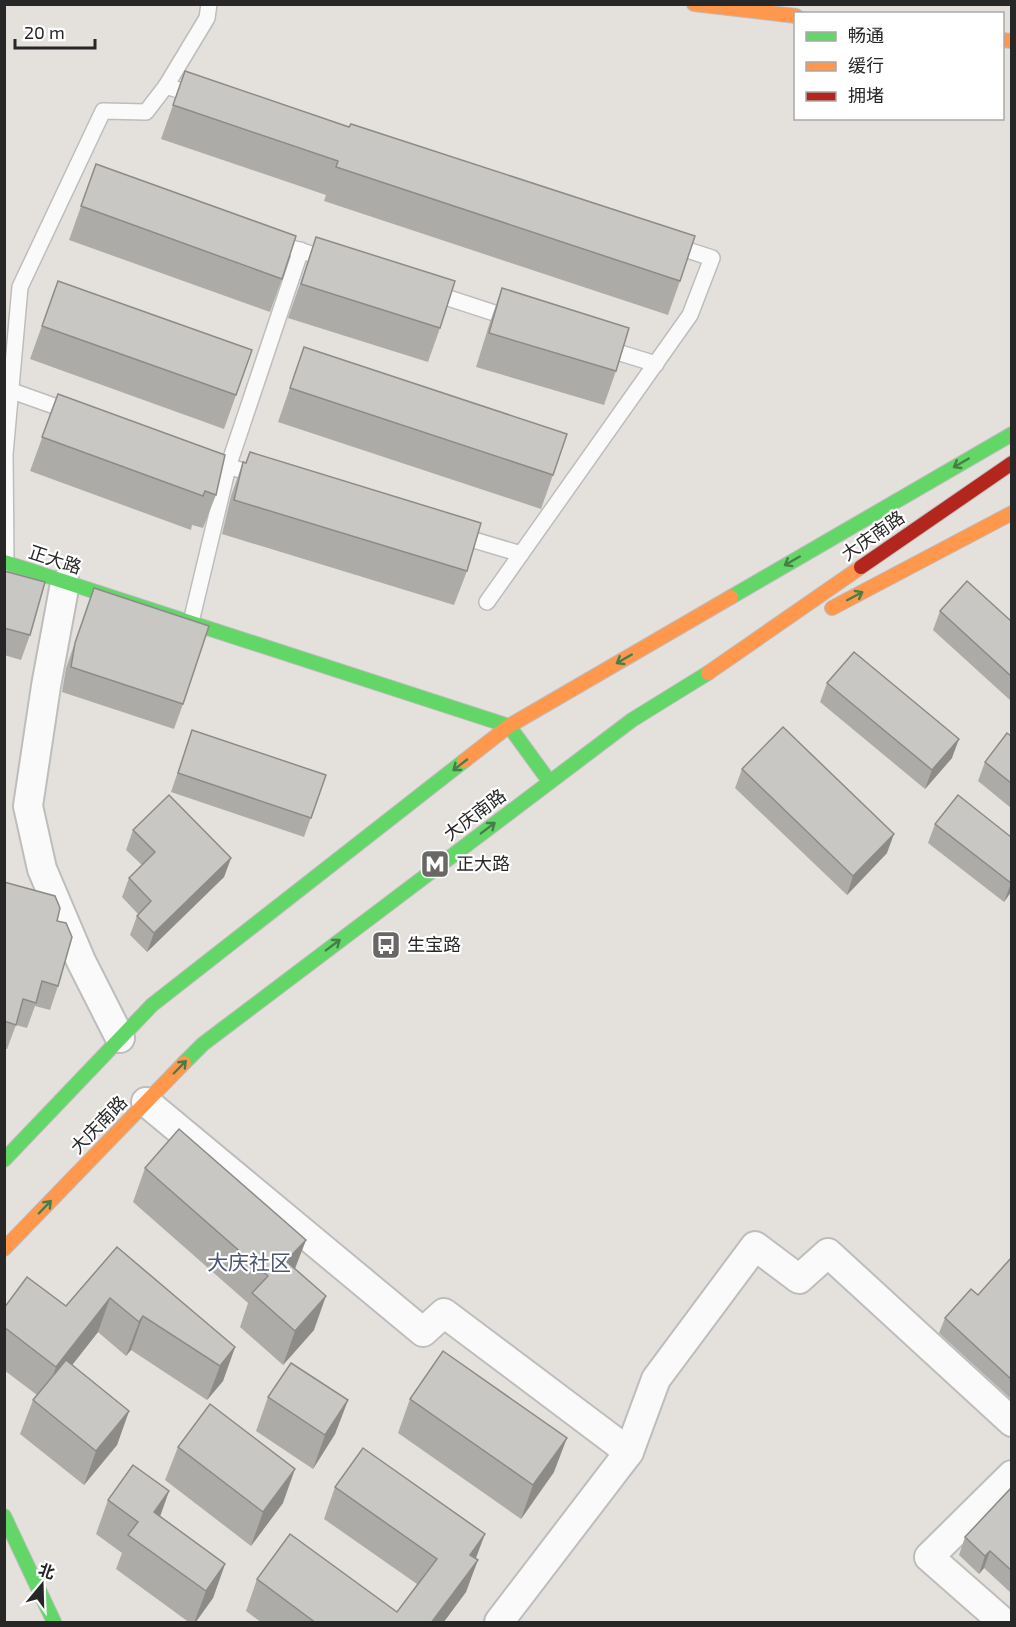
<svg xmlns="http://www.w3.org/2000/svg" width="1016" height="1627" viewBox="0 0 1016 1627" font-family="'Exo 2','Noto Sans SC',sans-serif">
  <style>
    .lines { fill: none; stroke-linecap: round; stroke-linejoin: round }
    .lane-casing { stroke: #bebdbd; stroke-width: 18 }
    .street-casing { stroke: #bebdbd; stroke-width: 32 }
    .fast-casing { stroke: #bebdbd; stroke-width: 16 }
    .slow-casing { stroke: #bebdbd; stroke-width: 16 }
    .jam-casing { stroke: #bebdbd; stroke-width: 16 }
    .lane { stroke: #fbfafa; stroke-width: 15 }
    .street { stroke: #fbfafa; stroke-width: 28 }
    .fast { stroke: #63d668; stroke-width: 14 }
    .slow { stroke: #ff974d; stroke-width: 14 }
    .jam { stroke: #b3261e; stroke-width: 14 }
    .wall { fill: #adaba8 }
    .shaded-wall { fill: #8d8b88 }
    .building { fill: #c9c7c3; stroke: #8d8b88; stroke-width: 1.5 }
    .oneway { stroke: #457e48 }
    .labels { text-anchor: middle; stroke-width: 4.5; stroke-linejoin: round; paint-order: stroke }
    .street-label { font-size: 18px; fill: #272727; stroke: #fff }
    .poi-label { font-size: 18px; fill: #272727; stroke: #fff; text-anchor: start }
    .quarter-label { font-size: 21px; fill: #4c5672; stroke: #fff }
  </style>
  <rect width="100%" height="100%" fill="#e4e1dc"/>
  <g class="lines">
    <g class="lane-casing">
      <g id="lane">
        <polyline points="166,86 207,18 209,4"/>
        <polyline points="273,242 330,260"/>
        <polyline points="430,292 513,319"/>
        <polyline points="604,348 656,364"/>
        <polyline points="12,391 71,412"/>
        <polyline points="204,458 258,476"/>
        <polyline points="457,535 521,554"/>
        <polyline points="6,563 5,454 20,287 103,111 146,112 166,86 197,96"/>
        <polyline points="487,602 690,315 712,258 672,245"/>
        <polyline points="191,622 228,467 301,250"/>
      </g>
    </g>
    <g class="street-casing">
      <g id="street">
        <polyline points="65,583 46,686 28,806 42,869 81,961 120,1038"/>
        <polyline points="146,1102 423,1332 444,1313 629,1452"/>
        <polyline points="499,1622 629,1452 656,1379 755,1246 799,1279 828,1253 1012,1422"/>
        <polyline points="1003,1622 929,1557 1012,1475"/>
      </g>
    </g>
    <g class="fast-casing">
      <g id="fast">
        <polyline points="4,562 509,726 549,781"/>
        <polyline points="731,597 1012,434"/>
        <polyline points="184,1063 203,1044 632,720 708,673"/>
        <polyline points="4,1160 152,1005 464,761"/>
        <polyline points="4,1516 54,1622"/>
      </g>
    </g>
    <g class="slow-casing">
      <g id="slow">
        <polyline points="694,4 796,16"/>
        <polyline points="1002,40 1012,41"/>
        <polyline points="832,608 1012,513"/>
        <polyline points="708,673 861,567"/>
        <polyline points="464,761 509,726 731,597"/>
        <polyline points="4,1249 184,1063"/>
      </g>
    </g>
    <g class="jam-casing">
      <polyline id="jam" points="861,567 1012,463"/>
    </g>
    <use href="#lane" class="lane"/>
    <use href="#street" class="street"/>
    <use href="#fast" class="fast"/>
    <use href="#slow" class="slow"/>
    <use href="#jam" class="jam"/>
  </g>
  <g class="wall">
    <polygon points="185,71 680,281 668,315 324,201 326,195 161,139"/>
    <polygon points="96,164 282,279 270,312 69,240"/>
    <polygon points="316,238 440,328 428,362 288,318"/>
    <polygon points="58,281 252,350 224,429 30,359"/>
    <polygon points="502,288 616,371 604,405 476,367 490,322"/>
    <polygon points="304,347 553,475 541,509 278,422"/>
    <polygon points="58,394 216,495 203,528 192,525 191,530 30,471"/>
    <polygon points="250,452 467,571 454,605 222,534 231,496 243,462 246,463"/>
    <polygon points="4,571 30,635 21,660 4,655"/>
    <polygon points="94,588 183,704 174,729 62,692 66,668"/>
    <polygon points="940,611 1011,621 1011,701 933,630"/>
    <polygon points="827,683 952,758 925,789 820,702"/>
    <polygon points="192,730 326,775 304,837 171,792"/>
    <polygon points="1011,736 1011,808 978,781 985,762"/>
    <polygon points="742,769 887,853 847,895 735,788"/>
    <polygon points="935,824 1011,837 1011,892 1004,902 928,843"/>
    <polygon points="133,830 231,858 224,877 147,952 130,935 137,916 138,914 122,897 129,878 142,865 126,850"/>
    <polygon points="4,882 57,921 58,986 50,1010 35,1006 27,1028 16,1025 7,1049 4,1049"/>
    <polygon points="145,1168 306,1240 295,1269 314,1330 283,1365 240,1327 248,1303 133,1202"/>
    <polygon points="117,1247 235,1347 223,1381 207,1400 131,1350 126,1356 98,1332 72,1365 129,1411 117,1445 84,1485 20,1434 33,1400 37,1395 4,1370 4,1308 66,1306"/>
    <polygon points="1011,1258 1011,1399 939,1333 945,1318 978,1295"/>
    <polygon points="268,1397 348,1400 335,1434 313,1469 256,1431"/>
    <polygon points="410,1399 554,1472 521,1519 398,1433"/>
    <polygon points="178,1447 283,1503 251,1546 165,1480"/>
    <polygon points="335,1487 476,1559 466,1592 443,1623 262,1623 246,1611 257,1579 397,1612 417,1584 324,1519"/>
    <polygon points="1011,1488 1011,1593 984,1568 979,1574 959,1555 965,1537"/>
    <polygon points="169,1491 160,1516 225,1564 213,1598 195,1623 190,1623 116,1569 122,1553 96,1534 108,1500"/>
  </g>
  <g class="shaded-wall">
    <polygon points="959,739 952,758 925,789 932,770"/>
    <polygon points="894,834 887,853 847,895 853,876"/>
    <polygon points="231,858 224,877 147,952 154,933"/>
    <polygon points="1011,882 1011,892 1004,902 1011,883"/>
    <polygon points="306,1240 293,1273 286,1261"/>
    <polygon points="326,1296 314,1330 283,1365 295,1331"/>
    <polygon points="110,1298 98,1332 44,1401 56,1367"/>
    <polygon points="143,1316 131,1350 126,1356 139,1322"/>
    <polygon points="235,1347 223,1381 207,1400 220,1366"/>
    <polygon points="348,1400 335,1434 313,1469 325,1435"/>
    <polygon points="129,1411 117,1445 84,1485 96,1451"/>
    <polygon points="567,1438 554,1472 521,1519 533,1485"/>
    <polygon points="295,1469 283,1503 251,1546 263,1512"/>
    <polygon points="169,1491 157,1525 141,1546 154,1512"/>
    <polygon points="485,1534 473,1566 478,1560 466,1592 443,1623 431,1623 470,1555"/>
    <polygon points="990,1551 984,1568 979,1574 985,1556"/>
    <polygon points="225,1564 213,1598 195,1623 194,1623 206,1591"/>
  </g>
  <g class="building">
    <polygon points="185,71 349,127 351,124 695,236 680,281 336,167 338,161 173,105"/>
    <polygon points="96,164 296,236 282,279 81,206"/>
    <polygon points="316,237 455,281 440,328 301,284"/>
    <polygon points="58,281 252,350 236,395 42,326"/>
    <polygon points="502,288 629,328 616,371 489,333"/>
    <polygon points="304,347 567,434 553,475 290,388"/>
    <polygon points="58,394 225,455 216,495 205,491 203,496 42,437"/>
    <polygon points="250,452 481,523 467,571 234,500 243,462 246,463"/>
    <polygon points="4,571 45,582 30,635 4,628"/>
    <polygon points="967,581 1011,621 1011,676 940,611"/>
    <polygon points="94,588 209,626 183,704 71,667 75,643"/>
    <polygon points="854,652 959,739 932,770 827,683"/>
    <polygon points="783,727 894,834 853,876 742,769"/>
    <polygon points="192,730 326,775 311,818 178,773"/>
    <polygon points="1007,733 1011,736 1011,783 985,762"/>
    <polygon points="169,795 231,858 154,933 137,916 151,901 129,878 155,852 133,830"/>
    <polygon points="958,795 1011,837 1011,883 935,824"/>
    <polygon points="4,882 55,896 60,908 57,921 66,923 72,937 58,986 42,981 36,1003 23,999 16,1025 4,1021"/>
    <polygon points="179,1129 306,1240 286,1261 326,1296 295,1331 252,1293 268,1276 145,1168"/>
    <polygon points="117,1247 235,1347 220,1366 143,1316 139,1322 110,1298 56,1367 4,1327 4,1308 27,1277 66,1306"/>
    <polygon points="1011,1258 1011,1379 945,1318 971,1289 978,1295"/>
    <polygon points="443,1351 567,1438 533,1485 410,1399"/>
    <polygon points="66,1360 129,1411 96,1451 33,1400"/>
    <polygon points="291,1363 348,1400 325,1435 268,1397"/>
    <polygon points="210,1404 295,1469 263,1512 178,1447"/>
    <polygon points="363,1448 485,1534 470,1555 478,1560 431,1623 316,1623 257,1579 290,1534 397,1612 437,1559 335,1487"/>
    <polygon points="133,1465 169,1491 154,1512 225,1564 206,1591 128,1535 138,1522 108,1500"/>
    <polygon points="1011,1488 1011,1570 990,1551 985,1556 965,1537"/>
  </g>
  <defs><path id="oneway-shaft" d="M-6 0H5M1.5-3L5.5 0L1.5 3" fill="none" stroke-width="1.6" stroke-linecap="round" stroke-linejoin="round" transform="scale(1.5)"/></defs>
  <g class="oneway">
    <use href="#oneway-shaft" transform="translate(961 463) rotate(150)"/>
    <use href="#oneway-shaft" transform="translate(792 561) rotate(150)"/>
    <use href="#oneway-shaft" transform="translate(855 596) rotate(-28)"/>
    <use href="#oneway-shaft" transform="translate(624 659) rotate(150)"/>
    <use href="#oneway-shaft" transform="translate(460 765) rotate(142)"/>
    <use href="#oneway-shaft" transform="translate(488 828) rotate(-37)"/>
    <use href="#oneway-shaft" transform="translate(333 945) rotate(-37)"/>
    <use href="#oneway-shaft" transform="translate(180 1067) rotate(-46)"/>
    <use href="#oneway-shaft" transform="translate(45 1207) rotate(-46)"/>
  </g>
  <defs>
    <g id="metro-square" transform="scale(1.5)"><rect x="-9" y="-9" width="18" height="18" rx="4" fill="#696866" stroke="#fff"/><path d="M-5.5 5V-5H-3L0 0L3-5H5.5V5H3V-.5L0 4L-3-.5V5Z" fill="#fff"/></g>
    <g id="bus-square" transform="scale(1.5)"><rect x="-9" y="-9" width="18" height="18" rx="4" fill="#696866" stroke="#fff"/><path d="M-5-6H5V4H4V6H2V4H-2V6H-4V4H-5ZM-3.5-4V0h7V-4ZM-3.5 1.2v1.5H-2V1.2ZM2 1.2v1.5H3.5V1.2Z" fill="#fff"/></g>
  </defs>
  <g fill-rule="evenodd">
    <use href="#metro-square" x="435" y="864"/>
    <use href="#bus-square" x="386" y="945"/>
  </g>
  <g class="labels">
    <g class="street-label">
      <text transform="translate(873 536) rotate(-35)" y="6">大庆南路</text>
      <text transform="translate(55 560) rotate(18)" y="6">正大路</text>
      <text transform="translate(475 815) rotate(-37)" y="6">大庆南路</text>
      <text transform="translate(99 1125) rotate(-46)" y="6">大庆南路</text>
    </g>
    <g class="poi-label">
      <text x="456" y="870">正大路</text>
      <text x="407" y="951">生宝路</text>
    </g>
    <g class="quarter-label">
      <text x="249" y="1270">大庆社区</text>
    </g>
  </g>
  <rect width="1016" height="1627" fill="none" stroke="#272727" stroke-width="12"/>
  <rect x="794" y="12" width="210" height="108" fill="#ffffff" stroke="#a9a9a9" stroke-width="1.5"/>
  <rect x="806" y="32" width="30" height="9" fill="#63d668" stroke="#a9a9a9" stroke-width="1.5"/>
  <text x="848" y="42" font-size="18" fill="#272727">畅通</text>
  <rect x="806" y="62" width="30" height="9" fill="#ff974d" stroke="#a9a9a9" stroke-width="1.5"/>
  <text x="848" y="72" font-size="18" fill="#272727">缓行</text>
  <rect x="806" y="92" width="30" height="9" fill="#b3261e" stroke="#a9a9a9" stroke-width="1.5"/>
  <text x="848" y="102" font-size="18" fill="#272727">拥堵</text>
  <g transform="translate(42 1585) rotate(19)" stroke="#ffffff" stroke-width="4.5" paint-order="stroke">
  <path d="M0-4.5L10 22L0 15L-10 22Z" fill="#272727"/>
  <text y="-9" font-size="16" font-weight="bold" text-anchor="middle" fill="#272727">北</text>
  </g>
  <path d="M15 39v9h80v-9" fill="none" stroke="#272727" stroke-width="3"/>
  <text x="24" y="39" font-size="18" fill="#272727" stroke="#ffffff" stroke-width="4.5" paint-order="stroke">20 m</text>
</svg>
